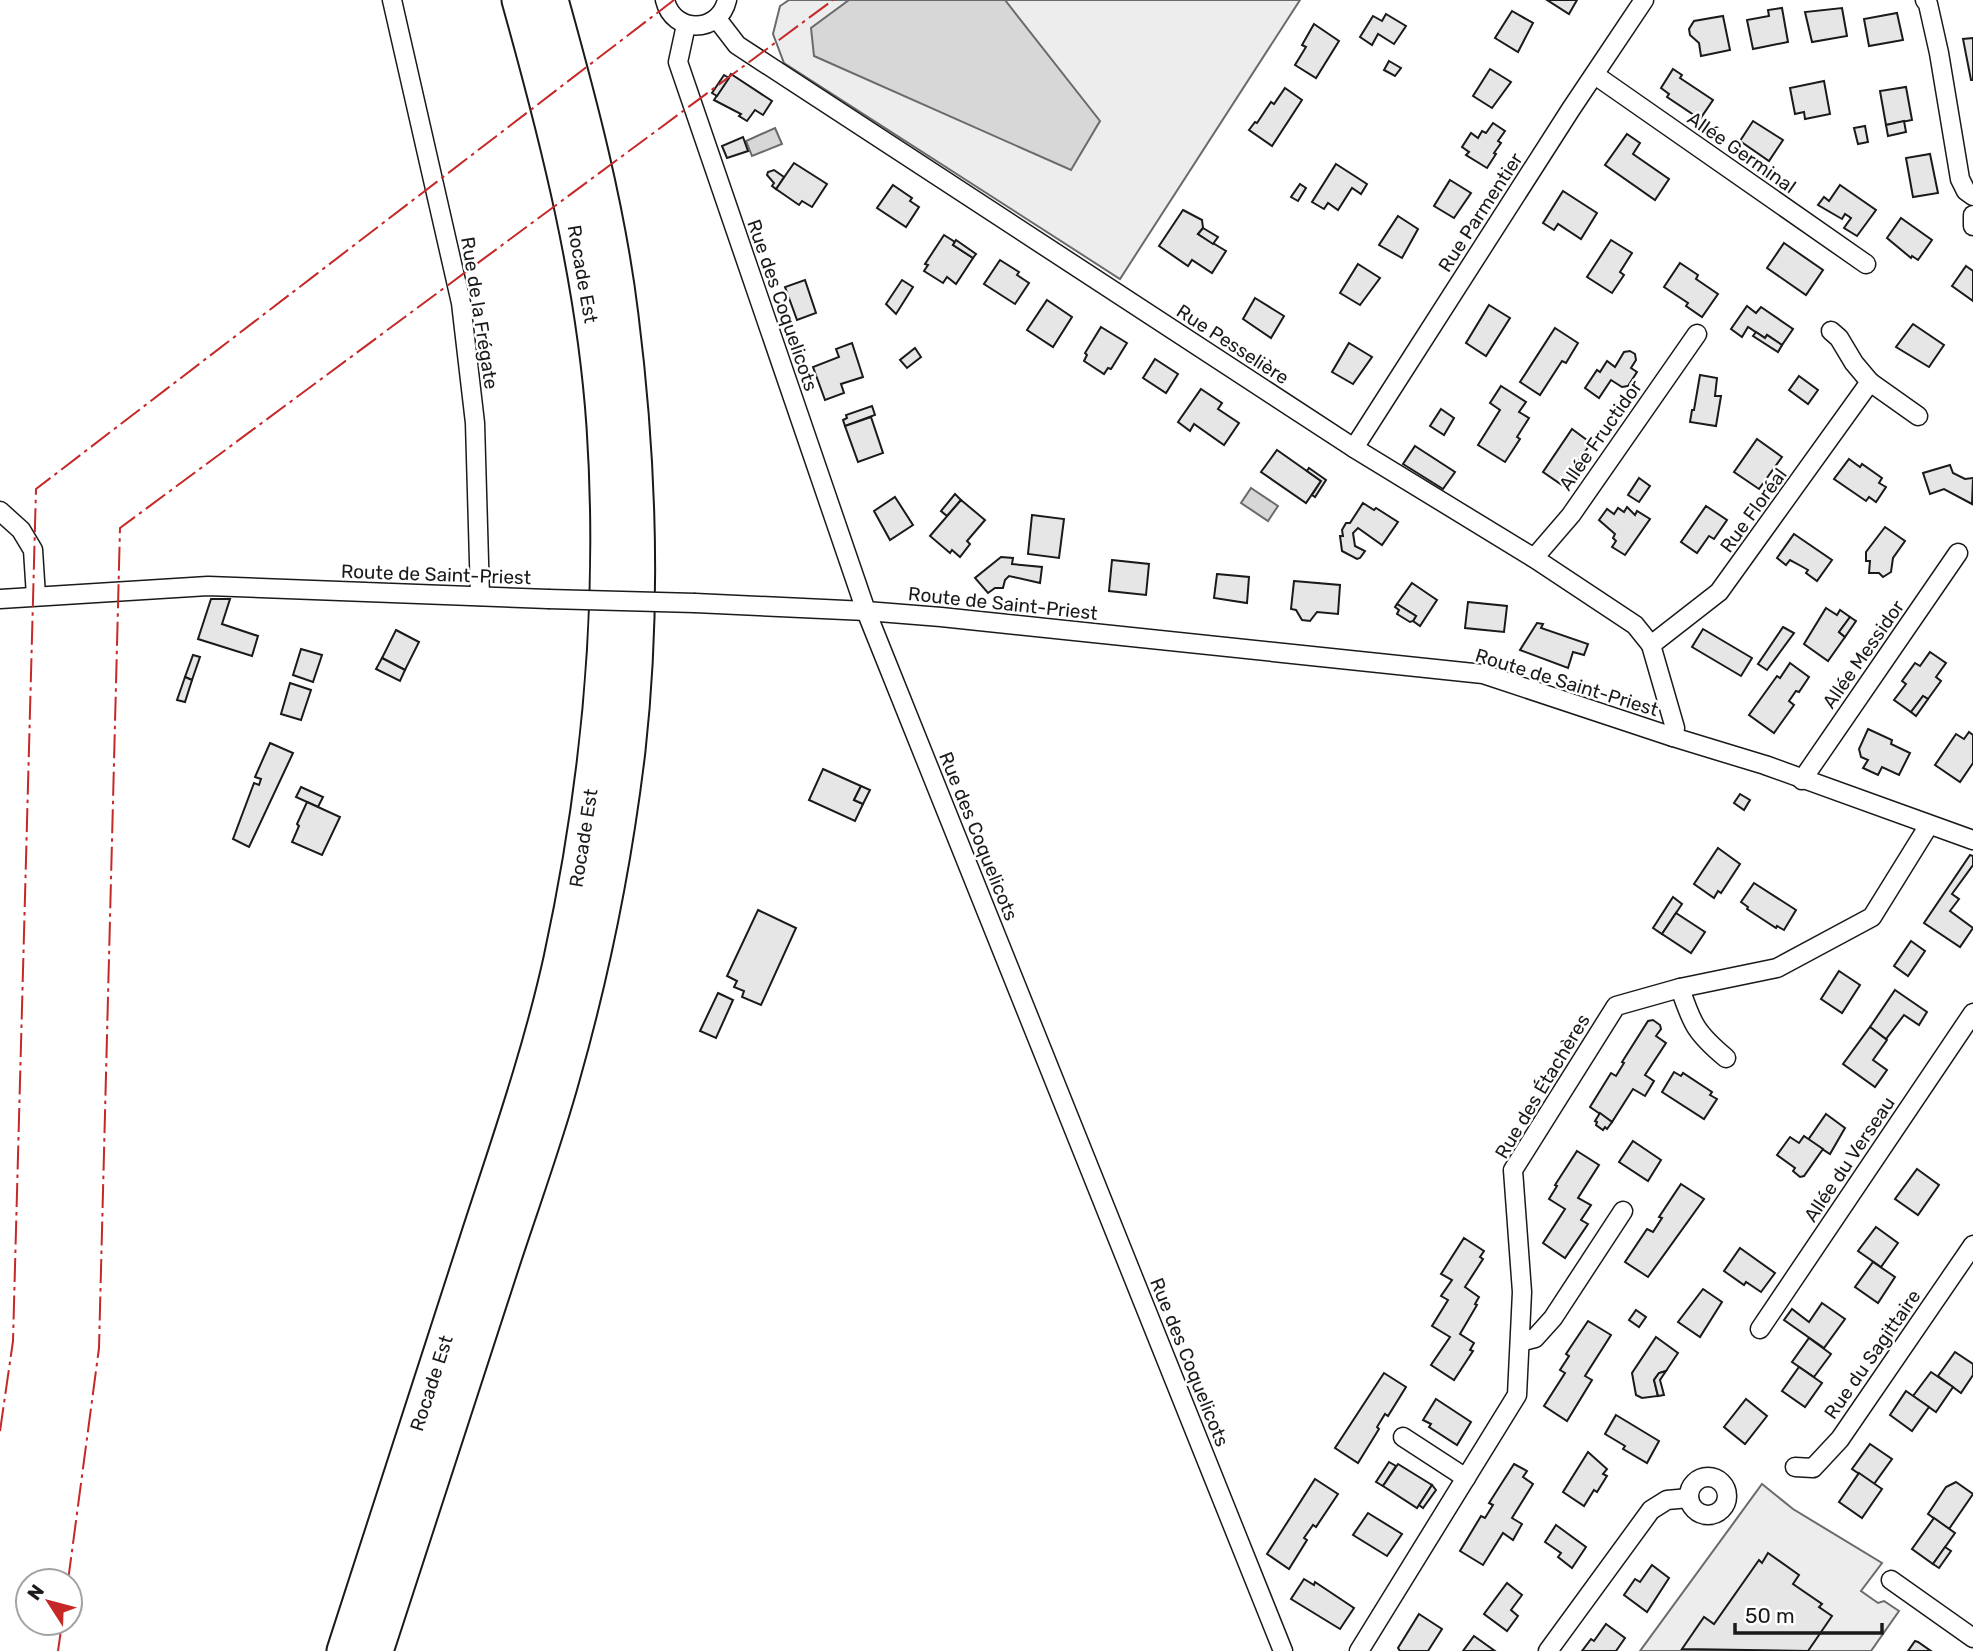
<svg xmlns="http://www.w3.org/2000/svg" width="1973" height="1651" viewBox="0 0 1973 1651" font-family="Rubik,sans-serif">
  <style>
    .green { fill: #ededed; stroke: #6a6a6a; stroke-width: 2 }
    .water { fill: #d7d7d7; stroke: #6a6a6a; stroke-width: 2 }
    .building { fill: #e6e6e6; stroke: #1a1a1a; stroke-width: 2 }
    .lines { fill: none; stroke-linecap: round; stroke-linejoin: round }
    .street-casing { stroke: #1a1a1a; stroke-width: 21 }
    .highway-casing { stroke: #1a1a1a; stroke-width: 37 }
    .street { stroke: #fff; stroke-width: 18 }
    .highway { stroke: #fff; stroke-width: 33 }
    .street-bridge-casing { stroke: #1a1a1a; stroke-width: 21; stroke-linecap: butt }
    .street-bridge { stroke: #fff; stroke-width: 18 }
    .power { stroke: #c62828; stroke-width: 2; stroke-dasharray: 24 5 3.5 5; stroke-linecap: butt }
    .labels { text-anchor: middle; stroke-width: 5; stroke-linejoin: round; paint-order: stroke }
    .street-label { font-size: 19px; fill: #1a1a1a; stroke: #fff }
  </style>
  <rect width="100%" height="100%" fill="#fff"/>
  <g class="green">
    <polygon points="789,0 1300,0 1120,279 784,63 773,34 780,6"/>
    <polygon points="1762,1484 1793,1509 1882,1563 1861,1591 1878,1603 1884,1601 1899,1611 1871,1651 1640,1651"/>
  </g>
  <g class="water">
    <polygon points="849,0 1005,0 1100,121 1071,170 814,56 811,28"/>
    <polygon points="775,128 782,144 752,156 746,141"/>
    <polygon points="1251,488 1278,506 1268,521 1241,503"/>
  </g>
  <g class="building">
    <polygon points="1547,0 1577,0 1569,14"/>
    <polygon points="1782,8 1788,42 1753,49 1747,20 1769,16 1768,10"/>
    <polygon points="1842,8 1847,36 1812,42 1805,12"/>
    <polygon points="1512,11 1533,23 1518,52 1495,38"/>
    <polygon points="1897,13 1903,40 1869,46 1864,19"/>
    <polygon points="1386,14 1406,26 1394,44 1378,34 1372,45 1360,37 1373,16 1382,21"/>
    <polygon points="1723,16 1730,50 1701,56 1699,43 1690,35 1689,29 1694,21"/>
    <polygon points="1314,24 1339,41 1316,78 1295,65 1306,47 1302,45"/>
    <polygon points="1973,38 1973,80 1971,80 1963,39"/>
    <polygon points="1389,61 1401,68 1395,76 1384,70"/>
    <polygon points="1490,69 1511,82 1492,108 1473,96"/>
    <polygon points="1673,69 1682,75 1680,78 1713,100 1700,119 1667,97 1669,94 1661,88"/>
    <polygon points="731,74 772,101 763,115 755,110 747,121 739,116 741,114 714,100"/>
    <polygon points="724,75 729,78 717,96 712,93"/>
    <polygon points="1824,81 1830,114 1805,119 1804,112 1795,114 1790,88"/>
    <polygon points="1906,87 1912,120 1886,125 1880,91"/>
    <polygon points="1285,88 1302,100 1272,146 1249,130 1255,122 1257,123 1271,102 1274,104"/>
    <polygon points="1753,121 1783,140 1769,161 1740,141"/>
    <polygon points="1904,121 1906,132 1888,136 1886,125"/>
    <polygon points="1493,123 1505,131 1498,141 1501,143 1494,153 1496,154 1487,168 1466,155 1469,152 1462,147 1471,133 1478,138 1482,131 1486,133"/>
    <polygon points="1865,126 1868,142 1858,144 1854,128"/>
    <polygon points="1627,134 1640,143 1633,154 1669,179 1655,200 1605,165"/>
    <polygon points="743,137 748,151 727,158 722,146"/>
    <polygon points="1930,154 1938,193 1913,197 1906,158"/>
    <polygon points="794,163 827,184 812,207 802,201 799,205 776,189"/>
    <polygon points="1336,164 1367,184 1361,194 1352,188 1338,210 1328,203 1324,209 1312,202"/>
    <polygon points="774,170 784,177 776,189 772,186 774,183 767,175 768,172"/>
    <polygon points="1450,180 1471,193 1454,218 1434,206"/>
    <polygon points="1300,184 1306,188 1298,201 1291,197"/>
    <polygon points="893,185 912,198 910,201 919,207 906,227 877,208"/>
    <polygon points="1840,185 1876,210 1857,236 1844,228 1851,218 1845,214 1842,219 1818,205 1824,197 1829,201"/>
    <polygon points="1563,191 1597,213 1581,239 1558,224 1554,230 1543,223"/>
    <polygon points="1183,210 1202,220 1203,228 1198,234 1226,251 1212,273 1192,260 1188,266 1159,246"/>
    <polygon points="1398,216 1418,229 1402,258 1379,245"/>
    <polygon points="1901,218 1932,240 1918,260 1912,256 1911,258 1887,238"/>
    <polygon points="1203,228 1218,237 1213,244 1198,234"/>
    <polygon points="944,235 955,242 953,245 973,258 956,284 947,277 943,283 924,271 928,265 925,264"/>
    <polygon points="956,240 976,254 973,258 953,245"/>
    <polygon points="1611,240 1632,253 1620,272 1624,275 1612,293 1587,277"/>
    <polygon points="1784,243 1823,270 1806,295 1767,268"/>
    <polygon points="1000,260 1019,272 1017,275 1029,283 1015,304 984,284"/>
    <polygon points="1680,263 1698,275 1696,279 1718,294 1702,317 1686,306 1688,303 1664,287"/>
    <polygon points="1358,264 1380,278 1360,305 1340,293"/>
    <polygon points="1966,266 1973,271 1973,301 1952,286"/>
    <polygon points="805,280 816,313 797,320 785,287"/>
    <polygon points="902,280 913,287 896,314 886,304"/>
    <polygon points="1255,298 1284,316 1271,338 1243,319"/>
    <polygon points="1047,300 1072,317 1053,347 1027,330"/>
    <polygon points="1489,305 1510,318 1486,356 1466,343"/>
    <polygon points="1747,306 1756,313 1761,307 1793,329 1782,345 1767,335 1765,338 1748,327 1742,337 1731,329"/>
    <polygon points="1913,324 1944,345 1929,367 1896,347"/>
    <polygon points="1101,327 1127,343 1111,369 1108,368 1104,374 1084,361 1087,355 1085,353"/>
    <polygon points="1555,328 1578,343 1566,363 1562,361 1540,395 1520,382"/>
    <polygon points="1756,332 1765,338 1767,335 1782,345 1778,352 1753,336"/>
    <polygon points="852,343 863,377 841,384 844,393 825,400 813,367 839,357 836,349"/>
    <polygon points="1349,343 1372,357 1353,384 1332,372"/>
    <polygon points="915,348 921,357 907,368 900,360"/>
    <polygon points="1630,351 1635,354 1636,360 1631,368 1637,372 1628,386 1622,387 1611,380 1599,398 1585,388 1597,370 1600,372 1607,361 1615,367 1624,352"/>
    <polygon points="1155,359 1178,374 1166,393 1143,378"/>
    <polygon points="1700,375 1717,378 1715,396 1721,396 1716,426 1690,422 1692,410 1694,410"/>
    <polygon points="1799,376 1818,390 1808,404 1789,390"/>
    <polygon points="1501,386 1526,402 1519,412 1529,418 1517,437 1520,439 1505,462 1478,445 1500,410 1490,403"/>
    <polygon points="1201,389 1222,403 1218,409 1239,423 1224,445 1194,424 1190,431 1178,422"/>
    <polygon points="872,406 875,415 845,426 843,420 847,418 846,415"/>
    <polygon points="1441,409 1454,418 1444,435 1430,426"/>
    <polygon points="871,417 883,453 858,462 845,426"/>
    <polygon points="1572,429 1591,443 1562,485 1543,472"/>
    <polygon points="1757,439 1782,457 1759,489 1734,472"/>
    <polygon points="1415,446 1455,472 1443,489 1403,464"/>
    <polygon points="1277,450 1321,481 1306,503 1261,472"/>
    <polygon points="1849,459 1860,467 1862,464 1882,478 1879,483 1886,487 1876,502 1869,497 1866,501 1834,479"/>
    <polygon points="1950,465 1953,473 1965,479 1973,478 1972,504 1944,489 1930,494 1923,473"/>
    <polygon points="1309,468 1326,480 1315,497 1312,495 1321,481 1307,471"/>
    <polygon points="1639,478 1650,486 1639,502 1628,495"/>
    <polygon points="955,494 961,500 947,516 941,511"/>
    <polygon points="895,497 913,525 890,540 874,511"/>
    <polygon points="961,500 985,520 967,541 970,544 960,557 952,550 950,553 930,536"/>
    <polygon points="1363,503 1374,510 1376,508 1398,522 1382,545 1358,528 1353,533 1355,546 1365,551 1360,558 1357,559 1342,551 1340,536 1343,536 1342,530 1346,523 1350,523"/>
    <polygon points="1706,506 1727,520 1714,539 1709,536 1697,553 1681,542"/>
    <polygon points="1627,507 1635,515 1637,511 1650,519 1625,555 1612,547 1616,541 1613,538 1615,534 1599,520 1607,509 1614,514 1618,508 1624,512"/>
    <polygon points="1032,515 1064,519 1059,558 1028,554"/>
    <polygon points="1885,527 1905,541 1893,558 1891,572 1883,577 1879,573 1869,573 1870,561 1866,561 1866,552"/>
    <polygon points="1794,534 1832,560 1817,581 1806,573 1808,570 1801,566 1790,560 1786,565 1777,558"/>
    <polygon points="1001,557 1013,558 1012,564 1042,567 1040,583 1009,576 1005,580 1003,588 995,588 988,593 975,578"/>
    <polygon points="1112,560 1149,564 1146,595 1109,591"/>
    <polygon points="1217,574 1249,577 1247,603 1214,598"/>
    <polygon points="1294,581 1340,585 1338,614 1317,612 1310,621 1302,620 1296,610 1291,609"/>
    <polygon points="1412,583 1437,600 1420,626 1413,621 1416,616 1397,604"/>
    <polygon points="211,599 230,599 222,624 258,636 252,656 198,639"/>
    <polygon points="1468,602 1507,606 1504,632 1465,628"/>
    <polygon points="1397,604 1416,616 1413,621 1410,622 1397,614 1399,610 1395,607"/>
    <polygon points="1826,608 1837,615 1840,610 1850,617 1839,632 1845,637 1828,661 1804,644"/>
    <polygon points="1850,617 1856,621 1845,637 1839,632"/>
    <polygon points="1537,623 1543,624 1541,628 1588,644 1584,655 1573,652 1568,668 1520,650"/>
    <polygon points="1783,627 1794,633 1767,670 1758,664"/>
    <polygon points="1703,629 1752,658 1741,676 1692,647"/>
    <polygon points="396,630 419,642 405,670 382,658"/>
    <polygon points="301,649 322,655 313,682 293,675"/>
    <polygon points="1930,652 1946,663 1936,677 1941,681 1928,699 1923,696 1911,712 1894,700 1906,684 1902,681 1915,663 1920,666"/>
    <polygon points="193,655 200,657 192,680 185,677"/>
    <polygon points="382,658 405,670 400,681 376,669"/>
    <polygon points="1790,663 1809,677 1799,692 1796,691 1789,701 1794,705 1774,733 1749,715 1777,676 1780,678"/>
    <polygon points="185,677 192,680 185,702 177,700"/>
    <polygon points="290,683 311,690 301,720 281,714"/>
    <polygon points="1923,696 1928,699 1916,716 1911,712"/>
    <polygon points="1868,729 1892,740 1891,744 1910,753 1899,775 1882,767 1878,775 1863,768 1868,760 1861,757 1859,749"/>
    <polygon points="1969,732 1973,735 1973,763 1960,782 1935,765 1956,734 1964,739"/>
    <polygon points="270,743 293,753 249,847 233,839 254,783 259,785 261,779 255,777"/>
    <polygon points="823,769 861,786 854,800 863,804 855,821 809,800"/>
    <polygon points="861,786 870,790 863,804 854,800"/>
    <polygon points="301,787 323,797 318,807 296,797"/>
    <polygon points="1740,794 1750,800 1744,810 1734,803"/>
    <polygon points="307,802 340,817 322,855 292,842 299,826 297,824"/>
    <polygon points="1718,848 1740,864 1721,893 1718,891 1714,898 1694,884"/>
    <polygon points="1970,855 1973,856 1973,865 1952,894 1959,899 1950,911 1973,928 1960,947 1924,923"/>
    <polygon points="1754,883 1796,910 1784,930 1777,926 1776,928 1747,909 1748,907 1741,902"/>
    <polygon points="1673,897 1682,904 1662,934 1653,928"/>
    <polygon points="758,910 796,928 761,1005 742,997 744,991 734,987 737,981 727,976"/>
    <polygon points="1676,913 1705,932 1691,953 1662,934"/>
    <polygon points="1911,941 1925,951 1908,976 1894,966"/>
    <polygon points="1839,971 1860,985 1842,1013 1821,999"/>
    <polygon points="1895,990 1927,1012 1919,1025 1904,1015 1886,1039 1870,1027"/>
    <polygon points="718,993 733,1000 716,1038 700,1031"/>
    <polygon points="1653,1020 1660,1025 1661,1029 1656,1036 1666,1043 1645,1075 1654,1081 1645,1096 1633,1089 1612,1122 1590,1107 1611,1073 1616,1076 1624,1063 1622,1062 1648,1021"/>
    <polygon points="1870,1027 1887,1040 1873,1060 1887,1070 1875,1087 1843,1064"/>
    <polygon points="1674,1072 1681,1076 1683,1073 1712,1092 1710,1095 1717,1099 1704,1119 1662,1092"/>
    <polygon points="1600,1113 1612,1122 1607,1129 1605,1127 1603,1130 1596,1125 1597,1122 1595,1121"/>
    <polygon points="1826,1114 1845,1128 1830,1154 1808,1140"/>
    <polygon points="1804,1136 1823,1149 1804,1176 1800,1177 1793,1171 1795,1168 1777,1155 1790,1137 1799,1143"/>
    <polygon points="1633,1141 1661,1160 1648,1181 1619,1162"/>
    <polygon points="1577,1151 1599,1165 1578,1198 1591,1205 1581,1220 1588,1224 1565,1258 1543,1243 1565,1209 1549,1199 1557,1186 1555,1185"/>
    <polygon points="1917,1169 1939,1185 1918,1215 1895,1199"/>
    <polygon points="1681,1184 1704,1199 1648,1277 1625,1262 1647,1229 1653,1232 1662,1218 1659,1217"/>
    <polygon points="1876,1227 1898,1243 1881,1267 1858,1251"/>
    <polygon points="1464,1238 1484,1251 1480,1257 1483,1259 1465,1287 1479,1297 1475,1304 1477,1305 1460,1334 1474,1343 1470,1350 1473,1351 1454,1380 1431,1365 1450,1337 1432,1326 1448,1300 1441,1296 1452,1280 1441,1274"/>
    <polygon points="1740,1248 1775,1273 1761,1292 1746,1282 1744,1285 1724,1271"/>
    <polygon points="1873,1262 1895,1277 1878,1303 1855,1287"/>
    <polygon points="1703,1289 1722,1302 1700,1337 1678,1322"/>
    <polygon points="1822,1303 1845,1319 1824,1348 1784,1320 1792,1309 1809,1322"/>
    <polygon points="1636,1310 1646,1317 1639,1327 1629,1320"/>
    <polygon points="1588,1321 1611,1335 1585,1376 1592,1380 1567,1421 1544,1406 1565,1373 1560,1370 1569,1356 1566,1354"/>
    <polygon points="1656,1337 1678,1353 1666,1371 1659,1373 1654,1380 1658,1396 1642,1398 1636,1395 1632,1373"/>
    <polygon points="1809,1338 1831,1354 1814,1377 1792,1362"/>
    <polygon points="1955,1352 1973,1364 1973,1375 1961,1393 1938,1376"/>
    <polygon points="1799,1367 1822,1383 1805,1407 1782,1391"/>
    <polygon points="1666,1371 1660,1380 1664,1395 1658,1396 1654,1380 1659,1373"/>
    <polygon points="1931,1372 1953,1387 1936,1412 1913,1396"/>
    <polygon points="1384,1373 1406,1387 1388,1416 1385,1414 1377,1427 1379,1429 1358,1463 1335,1448"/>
    <polygon points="1906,1391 1929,1407 1912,1431 1890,1415"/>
    <polygon points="1436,1399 1471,1422 1457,1445 1429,1427 1431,1424 1423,1420"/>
    <polygon points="1746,1399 1767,1416 1745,1444 1724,1427"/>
    <polygon points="1616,1415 1659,1441 1647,1463 1623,1449 1625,1446 1605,1434"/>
    <polygon points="1870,1444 1892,1459 1874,1484 1852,1469"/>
    <polygon points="1588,1452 1607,1469 1603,1474 1607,1476 1597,1492 1594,1490 1584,1506 1563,1492"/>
    <polygon points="1389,1462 1396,1466 1383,1486 1376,1482"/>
    <polygon points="1398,1464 1432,1485 1417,1508 1383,1486"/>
    <polygon points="1514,1464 1527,1471 1523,1477 1533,1484 1512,1518 1522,1524 1513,1540 1503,1533 1483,1565 1460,1551 1481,1516 1485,1518 1493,1505 1489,1503"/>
    <polygon points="1859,1473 1882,1489 1862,1518 1839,1502"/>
    <polygon points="1315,1479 1338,1494 1316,1527 1313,1525 1304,1538 1307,1540 1289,1569 1267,1554"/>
    <polygon points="1956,1482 1973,1494 1949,1529 1928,1514 1946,1487"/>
    <polygon points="1432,1485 1436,1490 1423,1508 1419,1505"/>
    <polygon points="1368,1513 1402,1534 1387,1556 1353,1535"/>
    <polygon points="1934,1518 1955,1533 1933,1564 1912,1549"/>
    <polygon points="1556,1525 1586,1547 1572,1568 1558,1557 1561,1553 1545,1542"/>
    <polygon points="1945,1547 1951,1551 1939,1568 1933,1564"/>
    <polygon points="1768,1553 1799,1575 1793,1584 1822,1604 1819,1607 1832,1616 1808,1651 1682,1649 1704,1617 1714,1624 1759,1560 1762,1563"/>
    <polygon points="1652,1565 1669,1578 1647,1612 1624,1595 1635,1579 1640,1582"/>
    <polygon points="1304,1579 1314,1585 1315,1582 1354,1608 1340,1629 1291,1599"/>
    <polygon points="1507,1583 1522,1595 1511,1610 1518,1616 1507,1631 1484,1614"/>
    <polygon points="1419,1614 1442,1629 1428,1651 1400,1651 1398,1648"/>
    <polygon points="1606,1624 1625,1638 1616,1651 1582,1651 1591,1639 1594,1641"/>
    <polygon points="1474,1636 1495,1651 1463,1651"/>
    <polygon points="1915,1641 1918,1642 1931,1651 1908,1651"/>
  </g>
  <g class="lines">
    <g class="street-casing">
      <g id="street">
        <polyline points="392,0 461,303 475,423 480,596"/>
        <path d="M665,0c8,34 54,34 62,0"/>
        <polyline points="1925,0 1928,4 1939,53 1960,179 1966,191 1973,196"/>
        <polyline points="717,19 737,45 1354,448 1534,558 1635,625 1651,645 1675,728 1673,737"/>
        <polyline points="686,25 678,62 866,611 1283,1651"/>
        <polyline points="1595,75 1866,264"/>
        <polyline points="1973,215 1973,226"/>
        <polyline points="1831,331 1839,338 1854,363 1870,382"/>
        <polyline points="1354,448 1571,109 1644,0"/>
        <polyline points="0,511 21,530 33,550 36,596"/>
        <polyline points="1534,558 1571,515 1697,334"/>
        <polyline points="0,599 208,586 548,599"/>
        <polyline points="695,603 866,611 941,617 1483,674 1673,737 1765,765 1973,840"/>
        <polyline points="1651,645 1719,592 1870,382 1918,416"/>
        <polyline points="1802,780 1958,553"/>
        <path d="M1680,988c12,36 16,45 46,70"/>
        <polyline points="1760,1329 1973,1013"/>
        <polyline points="1520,1342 1535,1338 1553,1318 1623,1211"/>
        <polyline points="1403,1437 1466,1478"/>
        <polyline points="1795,1467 1813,1468 1840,1439 1973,1245"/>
        <circle cx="1708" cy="1496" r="19"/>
        <polyline points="1891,1580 1973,1638"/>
        <polyline points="1359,1651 1517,1395 1522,1292 1513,1170 1616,1006 1680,988 1777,968 1872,917 1929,825"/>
        <polyline points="1548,1651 1651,1510 1667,1500 1689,1498"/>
      </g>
    </g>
    <g class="highway-casing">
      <g id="highway">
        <path d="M344,1651c45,-138 90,-276 134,-414 30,-92 62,-183 83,-278 38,-175 55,-354 43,-533 -10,-145 -46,-287 -85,-426"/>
        <path d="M376,1651c42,-127 83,-254 124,-381 21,-65 45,-129 63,-195 30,-106 52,-216 65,-325 16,-144 11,-291 -7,-434 -13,-107 -41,-212 -70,-316"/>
      </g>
    </g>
    <use href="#street" class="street"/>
    <use href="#highway" class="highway"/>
    <g class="street-bridge-casing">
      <polyline id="street-bridge" points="548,599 695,603"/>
    </g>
    <use href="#street-bridge" class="street-bridge"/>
    <g class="power">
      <polyline points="0,1431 13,1341 36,489 674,0"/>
      <polyline points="68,1581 99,1348 120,528 833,0"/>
      <polyline points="58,1651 62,1623"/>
    </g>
  </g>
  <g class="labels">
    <g class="street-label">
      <text transform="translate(1742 152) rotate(35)" y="7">Allée Germinal</text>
      <text transform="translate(1480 212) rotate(-57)" y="7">Rue Parmentier</text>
      <text transform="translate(583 274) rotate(80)" y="7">Rocade Est</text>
      <text transform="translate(783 305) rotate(71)" y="7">Rue des Coquelicots</text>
      <text transform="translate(480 313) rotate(81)" y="7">Rue de la Frégate</text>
      <text transform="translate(1233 344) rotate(33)" y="7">Rue Pesselière</text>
      <text transform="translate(1600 435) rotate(-55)" y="7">Allée Fructidor</text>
      <text transform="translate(1753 510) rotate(-54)" y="7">Rue Floréal</text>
      <text transform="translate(436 574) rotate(2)" y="7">Route de Saint-Priest</text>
      <text transform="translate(1003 603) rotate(6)" y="7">Route de Saint-Priest</text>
      <text transform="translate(1863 654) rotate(-55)" y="7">Allée Messidor</text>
      <text transform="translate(1567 682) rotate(17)" y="7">Route de Saint-Priest</text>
      <text transform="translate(979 836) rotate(68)" y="7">Rue des Coquelicots</text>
      <text transform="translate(583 838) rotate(-81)" y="7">Rocade Est</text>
      <text transform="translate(1542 1086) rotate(-59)" y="7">Rue des Étachères</text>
      <text transform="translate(1849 1159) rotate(-56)" y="7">Allée du Verseau</text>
      <text transform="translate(1872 1354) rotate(-55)" y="7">Rue du Sagittaire</text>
      <text transform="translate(1190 1362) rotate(68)" y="7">Rue des Coquelicots</text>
      <text transform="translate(431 1383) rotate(-72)" y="7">Rocade Est</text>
    </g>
  </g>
  <g transform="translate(49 1602) rotate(306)"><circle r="33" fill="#ffffff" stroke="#a3a3a3" stroke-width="2"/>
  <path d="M0-5L12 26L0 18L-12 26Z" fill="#c62828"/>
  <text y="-10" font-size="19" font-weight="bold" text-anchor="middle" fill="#1a1a1a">N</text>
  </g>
  <path d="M1735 1623v10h147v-10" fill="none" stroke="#1a1a1a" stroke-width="3.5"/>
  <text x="1745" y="1623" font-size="21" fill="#1a1a1a" stroke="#ffffff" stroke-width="5" paint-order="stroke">50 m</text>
</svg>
